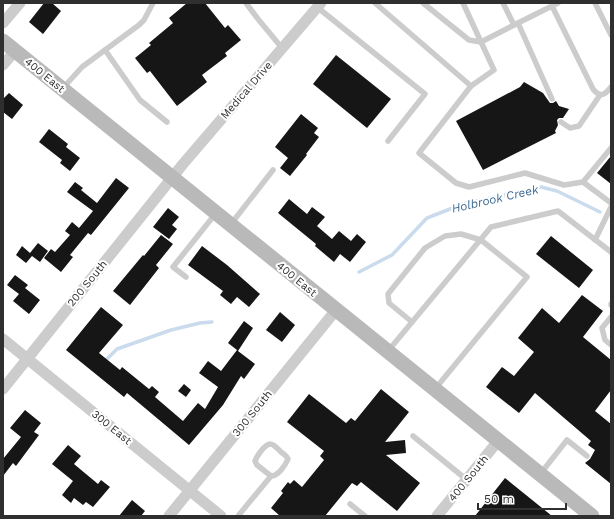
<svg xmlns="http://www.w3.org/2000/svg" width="614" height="519" viewBox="0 0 614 519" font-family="'Work Sans',sans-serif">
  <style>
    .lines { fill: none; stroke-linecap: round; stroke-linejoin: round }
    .stream { stroke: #c9dbec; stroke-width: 3.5 }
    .building { fill: #161616 }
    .lane { stroke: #ccc; stroke-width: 5.5 }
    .street { stroke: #ccc; stroke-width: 11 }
    .secondary { stroke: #b9b9b9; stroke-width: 15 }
    .labels { text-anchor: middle; stroke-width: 4; stroke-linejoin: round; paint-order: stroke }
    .street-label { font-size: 11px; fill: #2f2f2f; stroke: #fff }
    .water-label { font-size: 12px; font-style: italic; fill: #3c6992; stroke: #fff }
  </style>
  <rect width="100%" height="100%" fill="#fff"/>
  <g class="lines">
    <g class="stream">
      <polyline points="359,272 392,255 427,218 463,204 541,187 557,191 600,212"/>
      <polyline points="105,361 117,349 171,330 200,323 212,322"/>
    </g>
  </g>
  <g class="building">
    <polygon points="44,3 52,3 61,11 43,34 29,22"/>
    <polygon points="187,3 205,3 225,28 228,25 241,40 225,53 227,56 202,75 207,82 177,106 150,71 147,73 135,58 151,45 149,43 173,23 169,18"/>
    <polygon points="336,55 391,99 367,128 313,84"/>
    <polygon points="524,82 543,93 550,103 553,103 556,101 559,106 569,109 563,118 559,118 557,120 558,125 555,131 556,133 483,170 456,121 520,87"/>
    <polygon points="9,93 23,105 12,119 3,112 3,99"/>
    <polygon points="301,114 318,128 314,133 319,137 306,154 307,155 290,176 280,168 288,158 275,147"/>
    <polygon points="49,129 68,144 66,147 80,158 70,171 60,163 62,160 39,142"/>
    <polygon points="611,156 611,184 597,173"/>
    <polygon points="116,178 129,188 91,235 88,233 70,255 73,257 61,272 44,258 51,249 55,252 70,235 65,231 72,222 79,228 93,211 67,192 75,182 83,188 81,190 97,203"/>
    <polygon points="289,199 307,214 312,207 325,217 317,226 332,239 339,231 351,241 357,234 366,242 350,262 340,254 334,262 315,246 316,244 278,213"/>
    <polygon points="168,208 179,217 172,225 177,229 169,239 153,227"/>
    <polygon points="161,235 173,244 156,265 159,268 130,305 113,291 143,255 144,256"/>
    <polygon points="551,236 593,270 579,288 536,254"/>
    <polygon points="38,243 48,251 40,262 32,256 26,263 16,255 22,246 30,253"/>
    <polygon points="202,246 227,265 260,294 249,307 237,297 231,304 220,295 223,291 188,265"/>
    <polygon points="15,275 28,285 25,288 40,300 29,314 13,301 19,294 7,285"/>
    <polygon points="582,295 603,311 583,337 611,360 611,390 595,411 611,424 611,484 585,463 590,459 595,450 588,445 591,441 535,393 519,413 486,387 502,367 514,376 534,352 518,338 542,308 559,323"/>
    <polygon points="101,307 123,325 99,353 120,370 122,367 149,389 152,386 159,392 155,397 183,421 198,403 205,409 218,387 199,373 208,361 221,371 237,350 228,343 244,321 253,328 238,351 255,364 244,379 241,376 223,405 189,445 127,393 124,397 66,350"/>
    <polygon points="280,312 295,325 282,342 266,330"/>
    <polygon points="184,384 191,390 186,397 178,391"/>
    <polygon points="381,389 409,412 385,442 405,440 406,453 386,455 420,483 397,511 361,482 357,486 352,483 325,516 280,516 271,508 283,493 281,491 288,482 290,484 294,480 302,487 324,460 320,456 324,451 287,422 309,394 346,423 351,418 355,421"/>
    <polygon points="25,410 41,423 34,432 39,435 16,466 13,463 3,476 3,459 21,437 10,428"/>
    <polygon points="68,445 81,456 74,464 98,484 101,480 110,487 93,507 86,502 83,505 74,498 71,503 62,495 73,481 52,464"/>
    <polygon points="505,478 552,516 475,516"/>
    <polygon points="132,500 145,511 141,516 119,516"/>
  </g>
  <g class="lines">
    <g class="lane">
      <polyline points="246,3 258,19 282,48"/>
      <polyline points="375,3 471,86 494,70 463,3"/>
      <polyline points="423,3 469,40 481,42 514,25"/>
      <polyline points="503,3 514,25 558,3"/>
      <polyline points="595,3 611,35"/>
      <path d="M552,6l41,83c7,9 12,6 18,-2"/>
      <polyline points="317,7 425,94 388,141"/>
      <polyline points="518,23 552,99"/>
      <polyline points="105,50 140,100 167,122"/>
      <polyline points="471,86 419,153 456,183 469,187 525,173 564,185 583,182"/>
      <polyline points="63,88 82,67 139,25 144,20 153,3"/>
      <polyline points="561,122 570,128 579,126 600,95"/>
      <polyline points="611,148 583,182 611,203"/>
      <polyline points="231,224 273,170"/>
      <polyline points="595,240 611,207"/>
      <polyline points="186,277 173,267 216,213"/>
      <polyline points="611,304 611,305"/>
      <polyline points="611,317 602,328 605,340 611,345"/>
      <polyline points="412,322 389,303 388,294 425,248 445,236 461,234 481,240 527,277 435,389"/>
      <polyline points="388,351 491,227 558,211 611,252"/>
      <polyline points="413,436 467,480"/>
      <polyline points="541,473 567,440 587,456"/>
      <polyline points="350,504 365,516"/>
      <path d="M238,516l33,-40c7,0 14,-10 17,-17 -2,-4 -4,-5 -7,-7 -3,-3 -7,-8 -11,-8 -6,1 -13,12 -15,17l2,4 14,11"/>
    </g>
    <g class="street">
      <polyline points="3,23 20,3"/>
      <polyline points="3,65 15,51"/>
      <polyline points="3,339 221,516"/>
      <polyline points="3,389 183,164 321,3"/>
      <polyline points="169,516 336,310"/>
      <polyline points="437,516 498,441"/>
    </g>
    <polyline class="secondary" points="3,41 592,516"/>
  </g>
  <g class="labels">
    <g class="street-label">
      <text transform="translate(45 75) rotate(39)" y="4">400 East</text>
      <text transform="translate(246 90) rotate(-49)" y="4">Medical Drive</text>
      <text transform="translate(297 279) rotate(39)" y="4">400 East</text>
      <text transform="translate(87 283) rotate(-51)" y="4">200 South</text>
      <text transform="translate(252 413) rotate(-51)" y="4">300 South</text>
      <text transform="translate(112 427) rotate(39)" y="4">300 East</text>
      <text transform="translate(468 478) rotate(-51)" y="4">400 South</text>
    </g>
    <g class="water-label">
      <text transform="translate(495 199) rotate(-13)" y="4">Holbrook Creek</text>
    </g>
  </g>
  <rect width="614" height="519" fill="none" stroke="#2f2f2f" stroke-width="8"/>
  <path d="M478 503v6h88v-6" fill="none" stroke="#2f2f2f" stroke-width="2"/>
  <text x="484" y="503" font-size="12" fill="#2f2f2f" stroke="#ffffff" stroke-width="3" paint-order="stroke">50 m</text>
</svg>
